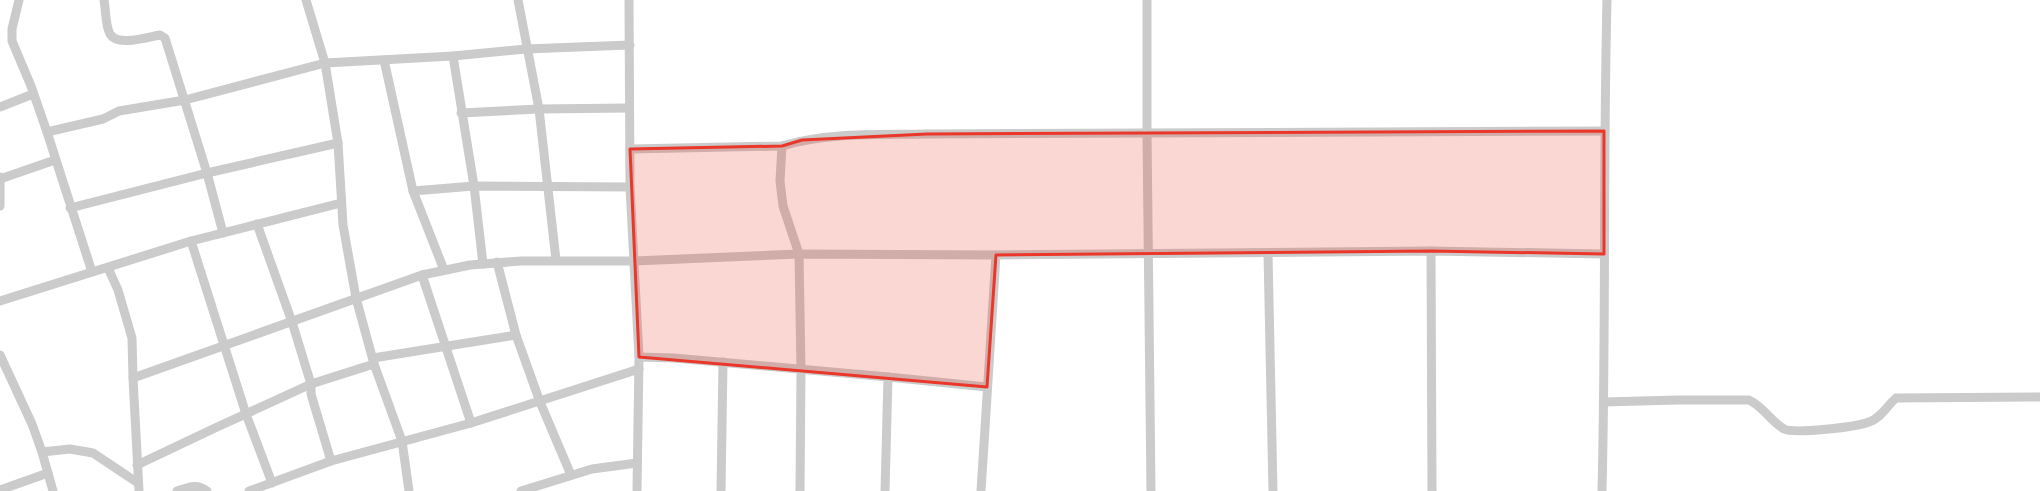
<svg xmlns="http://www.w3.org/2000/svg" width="2040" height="491" viewBox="0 0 2040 491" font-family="'Fira Sans Condensed',sans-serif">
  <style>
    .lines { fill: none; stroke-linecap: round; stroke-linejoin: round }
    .street { stroke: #cbcbcb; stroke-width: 9 }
    .marked { fill: #eb362a; fill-opacity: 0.2; stroke: #eb362a; stroke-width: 3; stroke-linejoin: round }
  </style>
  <rect width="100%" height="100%" fill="#fff"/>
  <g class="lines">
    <g class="street">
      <polyline points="19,0 12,29 12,41 31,86 47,132 92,272"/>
      <path d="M104,0c2,10 1,25 6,34 7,13 38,3 50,1l5,3 42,135 16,60"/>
      <polyline points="306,0 325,63 338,143 343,225 356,298 374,364 402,441 409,491"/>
      <polyline points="518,0 539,109 556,260"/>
      <polyline points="629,0 630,187 639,357 637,491"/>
      <polyline points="1147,0 1147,134 1151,491"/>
      <polyline points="453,56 474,186 483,264"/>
      <polyline points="384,60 413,191 444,270"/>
      <polyline points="0,107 33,94"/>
      <polyline points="461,113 539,109 629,108"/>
      <polyline points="47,132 103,119 119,111 185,100 325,63 453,56 526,49 630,45"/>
      <polyline points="782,146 780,181 783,206 799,254 801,370 800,491"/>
      <path d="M630,149l152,-3c46,-14 96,-11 145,-12l677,-3"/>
      <polyline points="0,177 0,206"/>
      <polyline points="0,179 55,160"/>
      <polyline points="413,191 474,186 630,187"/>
      <polyline points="70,208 207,173 338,143"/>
      <polyline points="257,224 292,322 311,384 311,394 331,461"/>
      <polyline points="191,241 246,414 272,483"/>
      <polyline points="1431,251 1432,491"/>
      <polyline points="1268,253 1273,491"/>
      <polyline points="497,262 516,335 540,402 571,475"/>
      <polyline points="108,268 118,290 132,338 133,378"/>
      <polyline points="422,275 471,423"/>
      <polyline points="0,301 191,241 341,203"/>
      <polyline points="0,355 32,424 42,452 53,491"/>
      <polyline points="639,357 674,358 888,377"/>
      <polyline points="373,358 516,335"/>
      <path d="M1604,402l73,-2h72c15,7 21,21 35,29 10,5 73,-2 85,-7 12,-4 18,-16 27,-24l144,-1"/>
      <polyline points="42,452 70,449 93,453 138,483"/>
      <polyline points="137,465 215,428 311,384 374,364"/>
      <polyline points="0,490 48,473"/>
      <polyline points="139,491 133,378 422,275 470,265 521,261 634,261 799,254 996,255"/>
      <path d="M177,491c12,-4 20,-8 30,0"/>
      <polyline points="249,491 331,461 471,423 639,369"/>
      <polyline points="521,491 592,469 637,463"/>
      <polyline points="721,491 723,362"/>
      <polyline points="885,491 888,377 987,387"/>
      <polyline points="981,491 996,255 1431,251 1604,254"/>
      <path d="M1602,491c4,-164 1,-327 5,-491"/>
    </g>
  </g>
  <path class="marked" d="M1604,131v123l-173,-3 -435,4 -9,132 -348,-30 -9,-208 152,-3 20,-6 125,-6z"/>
</svg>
